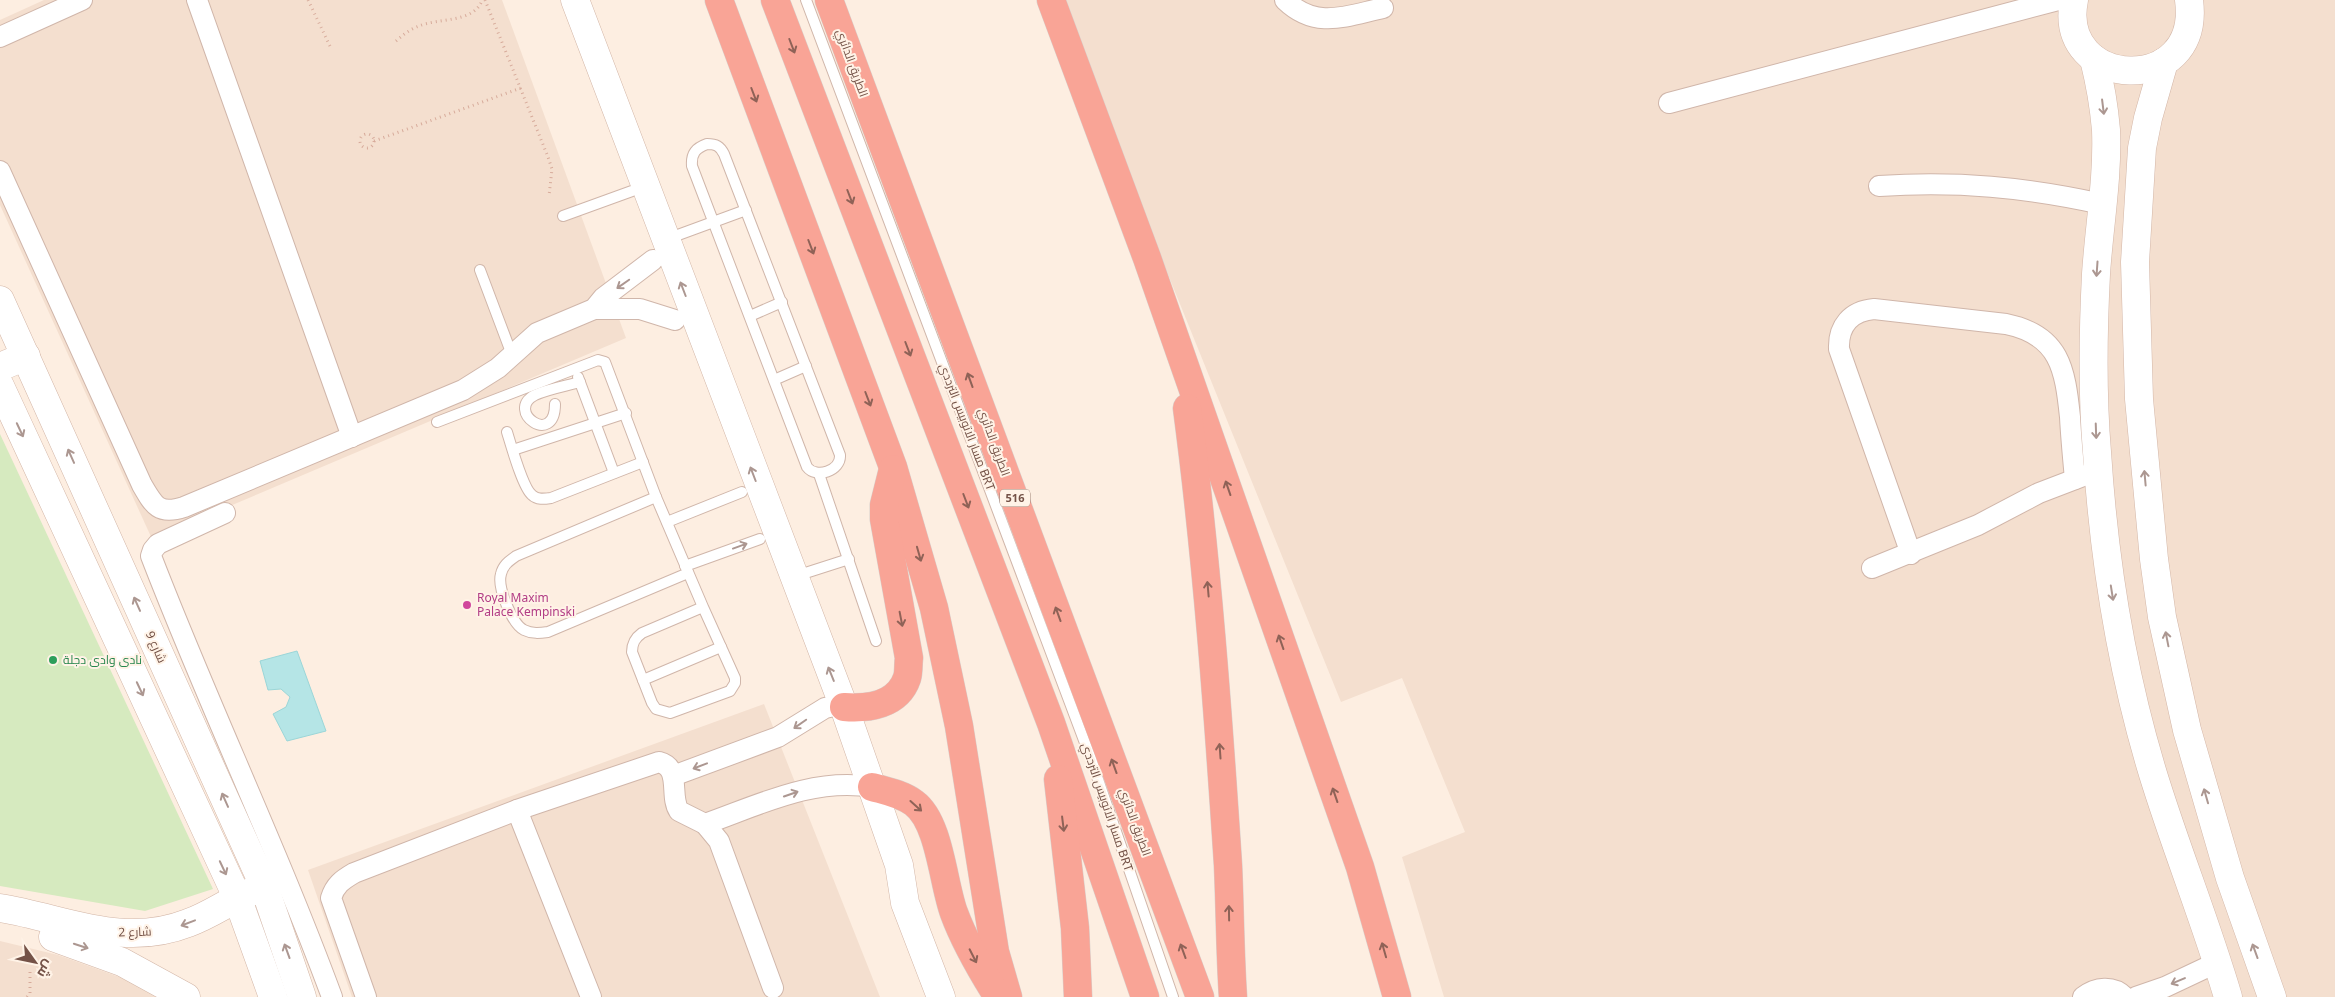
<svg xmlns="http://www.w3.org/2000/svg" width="2335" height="997" viewBox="0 0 2335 997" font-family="'Noto Sans',Cairo,sans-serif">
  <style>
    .residential { fill: #f4dfcf }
    .green { fill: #d6eabf }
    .water { fill: #b5e5e6; stroke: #9bd6d8 }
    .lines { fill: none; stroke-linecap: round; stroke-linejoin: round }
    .lane-casing { stroke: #d0b6aa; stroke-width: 12 }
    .street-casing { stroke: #d0b6aa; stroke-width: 22 }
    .secondary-casing { stroke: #d3b6a7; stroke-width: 29 }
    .highway-casing { stroke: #d8cfcb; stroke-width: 29 }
    .path { stroke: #d7ab9b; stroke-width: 3; stroke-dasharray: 1 4; stroke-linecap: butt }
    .lane { stroke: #fff; stroke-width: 10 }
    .street { stroke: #fff; stroke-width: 20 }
    .secondary { stroke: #fff; stroke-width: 28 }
    .highway { stroke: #f9a496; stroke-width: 28 }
    .oneway { stroke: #8f6257 }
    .oneway2 { stroke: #ac9791 }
    .hotel-dot { fill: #d1479c; stroke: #fff3e7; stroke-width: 2 }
    .leisure-dot { fill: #2e9e5b; stroke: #fff3e7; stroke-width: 2 }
    .labels { text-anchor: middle; stroke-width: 4; stroke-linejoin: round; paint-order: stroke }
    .shield { fill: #fff3e7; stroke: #9e8277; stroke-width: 1 }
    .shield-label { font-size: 11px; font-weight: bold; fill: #745247 }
    .street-label { font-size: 12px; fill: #745247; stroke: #fff3e7 }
    .hotel-label { font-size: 12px; fill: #b23c85; stroke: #fff3e7; text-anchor: start }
    .leisure-label { font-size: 12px; fill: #27864d; stroke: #fff3e7; text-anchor: start }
  </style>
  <rect width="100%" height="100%" fill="#fdeee1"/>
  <g class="residential">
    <polygon points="44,0 502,0 626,338 152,539 0,205 0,20"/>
    <polygon points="1057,0 2335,0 2335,997 1444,997 1402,857 1465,832 1402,678 1341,702"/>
    <polygon points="764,704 880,997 352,997 308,870"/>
    <polygon points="0,941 58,955 147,987 163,997 0,997"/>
  </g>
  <polygon class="green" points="0,434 213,889 145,911 0,886"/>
  <polygon class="water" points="297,651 326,731 287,741 273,714 286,707 290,697 281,689 268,690 260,661"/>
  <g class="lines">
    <g class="lane-casing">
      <g id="lane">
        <polyline points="806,0 1091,759 1173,997"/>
        <path d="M707,144c9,0 13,2 17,10l116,301c1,16 -24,24 -33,12l-115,-301c-1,-13 4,-18 15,-22z"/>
        <polyline points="563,216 632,191"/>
        <polyline points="667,239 746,210"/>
        <polyline points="480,270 512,355"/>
        <polyline points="750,316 782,302"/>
        <polyline points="578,377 614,473"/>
        <polyline points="774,380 806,366"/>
        <path d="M555,404c0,44 -51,7 -20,-9 13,-6 31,-9 45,-13"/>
        <path d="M437,422l161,-62 7,2 51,135 47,110 -61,26c-7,5 -10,10 -10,19l20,51 4,6 14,4 60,-22 5,-8v-5l-32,-71"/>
        <path d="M507,432c4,13 16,56 25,63 5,5 12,4 19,3l92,-36"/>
        <polyline points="513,450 626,413"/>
        <polyline points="819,474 876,641"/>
        <path d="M656,497l-140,59c-7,5 -13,9 -15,18 -4,13 11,50 23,56 8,4 16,3 24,2l140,-59"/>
        <polyline points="667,522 742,492"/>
        <polyline points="685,566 760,539"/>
        <polyline points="796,576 849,559"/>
        <polyline points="643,680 721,647"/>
      </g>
    </g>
    <g class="street-casing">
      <g id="street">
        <polyline points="197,0 352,437"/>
        <path d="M1285,0c31,30 61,16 98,8"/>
        <polyline points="0,37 82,0"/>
        <polyline points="1669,103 2058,0"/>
        <path d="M0,171l142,314c12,21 17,30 42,22l279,-117 35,-22 39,-35 57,-24 9,-11 50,-38"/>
        <path d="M1879,186c78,-5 146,1 223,18"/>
        <polyline points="594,309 640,309 675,320"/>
        <path d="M225,513l-67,31 -5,6 -2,6c57,148 126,292 181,441"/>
        <path d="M1911,554l-72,-205c-1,-23 12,-38 35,-40l132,15c54,11 59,45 64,93 1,20 3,41 5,62"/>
        <polyline points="1872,568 1978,525 2039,493 2086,475"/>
        <polyline points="673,776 778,737 825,708 834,706 844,707"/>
        <polyline points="517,810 591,997"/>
        <path d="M705,824c54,-19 109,-47 167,-37"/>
        <path d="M366,997l-35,-99c4,-13 11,-18 23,-25l163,-63 142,-48c23,6 10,34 20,49l26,13 14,17 54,147"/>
        <path d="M2083,997c13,-10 30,-12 42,0"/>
        <polyline points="2136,997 2165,987 2218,962"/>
      </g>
    </g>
    <g class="secondary-casing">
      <g id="secondary">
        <polyline points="575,0 844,707 899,865 905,903 941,997"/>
        <path d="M2074,0c-18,90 128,98 115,0"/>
        <path d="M2094,59c6,24 10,47 12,71 2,48 -7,97 -10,144 -3,59 -4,119 1,178 7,109 24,217 56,322 23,75 53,148 75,223"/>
        <polyline points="2164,62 2148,118 2142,148 2135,262 2139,399 2154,559 2162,617 2187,730 2230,878 2272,997"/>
        <polyline points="0,300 264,886 302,997"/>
        <polyline points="0,367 26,356"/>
        <polyline points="0,386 237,897 273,997"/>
        <path d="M0,908c64,10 122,41 188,15 23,-8 42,-23 65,-32"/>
        <polyline points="53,937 122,962 186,997"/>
      </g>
    </g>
    <g class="highway-casing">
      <g id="highway">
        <polyline points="719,0 893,467 934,608 959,726 995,952 1008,997"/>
        <polyline points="775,0 1051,723 1145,997"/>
        <polyline points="829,0 1200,997"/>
        <polyline points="1051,0 1147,258 1360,867 1397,997"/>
        <path d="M1187,408c20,152 31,304 41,457 2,44 2,88 5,132"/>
        <path d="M844,707c24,2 54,-2 63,-29 2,-6 1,-14 2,-20l-25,-139v-14l9,-36"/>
        <polyline points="1058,779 1075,928 1078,997"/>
        <path d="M872,787c14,4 30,7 42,16 26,19 29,81 40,110 11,30 27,57 44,84"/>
      </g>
    </g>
    <g class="path">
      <polyline points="308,0 330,46"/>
      <polyline points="485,0 548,157 552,169 549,196"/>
      <path d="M396,41c7,-6 14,-12 23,-15 18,-8 56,-3 63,-26"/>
      <circle cx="367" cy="141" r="7"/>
      <polyline points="374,141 521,88"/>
      <polyline points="27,997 30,993 30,972"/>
    </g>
    <use href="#lane" class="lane"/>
    <use href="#street" class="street"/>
    <use href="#secondary" class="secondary"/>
    <use href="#highway" class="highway"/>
  </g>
  <defs><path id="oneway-shaft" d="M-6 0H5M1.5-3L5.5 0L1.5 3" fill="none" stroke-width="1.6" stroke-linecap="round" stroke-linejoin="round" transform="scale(1.25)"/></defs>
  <g class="oneway">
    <use href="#oneway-shaft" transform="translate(792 46) rotate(69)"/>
    <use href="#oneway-shaft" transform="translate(754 95) rotate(69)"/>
    <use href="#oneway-shaft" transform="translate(850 197) rotate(69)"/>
    <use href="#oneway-shaft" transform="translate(811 247) rotate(69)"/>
    <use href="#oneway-shaft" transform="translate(908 349) rotate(69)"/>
    <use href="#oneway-shaft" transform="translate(970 380) rotate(-110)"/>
    <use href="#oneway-shaft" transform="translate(868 399) rotate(69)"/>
    <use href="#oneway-shaft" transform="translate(1228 488) rotate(-109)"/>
    <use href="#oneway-shaft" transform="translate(966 501) rotate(69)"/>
    <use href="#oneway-shaft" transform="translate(919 554) rotate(74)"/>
    <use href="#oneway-shaft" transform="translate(1208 589) rotate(-95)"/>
    <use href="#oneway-shaft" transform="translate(1058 614) rotate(-110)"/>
    <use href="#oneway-shaft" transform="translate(901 619) rotate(79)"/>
    <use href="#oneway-shaft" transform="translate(1281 642) rotate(-109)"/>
    <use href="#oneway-shaft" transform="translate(1220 751) rotate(-94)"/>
    <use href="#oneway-shaft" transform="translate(1114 766) rotate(-110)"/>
    <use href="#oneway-shaft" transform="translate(1335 795) rotate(-109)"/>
    <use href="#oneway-shaft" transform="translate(916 806) rotate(42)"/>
    <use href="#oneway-shaft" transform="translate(1063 824) rotate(83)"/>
    <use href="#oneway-shaft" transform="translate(1229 913) rotate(-91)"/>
    <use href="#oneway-shaft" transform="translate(1384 950) rotate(-106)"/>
    <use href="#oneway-shaft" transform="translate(1183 951) rotate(-110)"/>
    <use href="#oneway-shaft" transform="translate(973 956) rotate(63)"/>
  </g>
  <g class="oneway2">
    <use href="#oneway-shaft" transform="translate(2103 107) rotate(83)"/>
    <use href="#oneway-shaft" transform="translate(2097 269) rotate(94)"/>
    <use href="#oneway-shaft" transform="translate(623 284) rotate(145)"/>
    <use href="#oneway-shaft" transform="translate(683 289) rotate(-111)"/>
    <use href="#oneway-shaft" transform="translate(20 430) rotate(65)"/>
    <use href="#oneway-shaft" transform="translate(2096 431) rotate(88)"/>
    <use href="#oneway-shaft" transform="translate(71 456) rotate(-114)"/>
    <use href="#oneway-shaft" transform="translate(753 474) rotate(-111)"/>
    <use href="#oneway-shaft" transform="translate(2145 478) rotate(-95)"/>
    <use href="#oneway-shaft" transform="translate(740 546) rotate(-20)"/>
    <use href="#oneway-shaft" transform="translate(2112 593) rotate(81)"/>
    <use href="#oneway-shaft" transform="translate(137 604) rotate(-114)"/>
    <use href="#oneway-shaft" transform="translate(2167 639) rotate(-101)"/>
    <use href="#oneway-shaft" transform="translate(831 674) rotate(-112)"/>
    <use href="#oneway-shaft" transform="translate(140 689) rotate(65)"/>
    <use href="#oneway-shaft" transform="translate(800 724) rotate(145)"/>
    <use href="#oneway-shaft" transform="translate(700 766) rotate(159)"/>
    <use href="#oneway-shaft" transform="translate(791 794) rotate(-19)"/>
    <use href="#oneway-shaft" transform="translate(2206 796) rotate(-106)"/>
    <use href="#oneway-shaft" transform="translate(225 800) rotate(-114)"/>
    <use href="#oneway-shaft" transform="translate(223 868) rotate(65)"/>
    <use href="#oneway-shaft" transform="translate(188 923) rotate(159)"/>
    <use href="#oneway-shaft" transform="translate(81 946) rotate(18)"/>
    <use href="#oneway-shaft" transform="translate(287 951) rotate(-110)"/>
    <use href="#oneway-shaft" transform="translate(2255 951) rotate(-110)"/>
    <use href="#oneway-shaft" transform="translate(2178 981) rotate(157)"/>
  </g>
  <circle class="hotel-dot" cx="467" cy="605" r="5"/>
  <circle class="leisure-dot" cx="53" cy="660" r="5"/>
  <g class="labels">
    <rect class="shield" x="1000" y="489.5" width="30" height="17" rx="4"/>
    <g class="shield-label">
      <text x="1015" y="502">516</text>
    </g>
    <g class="street-label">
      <text transform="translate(852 63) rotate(70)" y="4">الطريق الدائري</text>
      <text transform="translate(967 427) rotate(69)" y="4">مسار الاتوبيس الترددي BRT</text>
      <text transform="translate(994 442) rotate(70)" y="4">الطريق الدائري</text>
      <text transform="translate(156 647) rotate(66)" y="4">شارع 9</text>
      <text transform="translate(1107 807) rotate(71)" y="4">مسار الاتوبيس الترددي BRT</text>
      <text transform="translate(1135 822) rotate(70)" y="4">الطريق الدائري</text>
      <text transform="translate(135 932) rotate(-2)" y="4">شارع 2</text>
    </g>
    <g class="hotel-label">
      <text x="477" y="602">Royal Maxim<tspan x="477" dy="14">Palace Kempinski</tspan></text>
    </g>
    <g class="leisure-label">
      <text x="63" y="664">نادى وادى دجلة</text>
    </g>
  </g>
  <g transform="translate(35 962) rotate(123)" stroke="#fff3e7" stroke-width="4" paint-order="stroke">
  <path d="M0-4L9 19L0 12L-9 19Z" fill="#745247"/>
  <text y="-8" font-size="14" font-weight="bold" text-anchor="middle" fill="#745247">ش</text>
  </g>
</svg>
